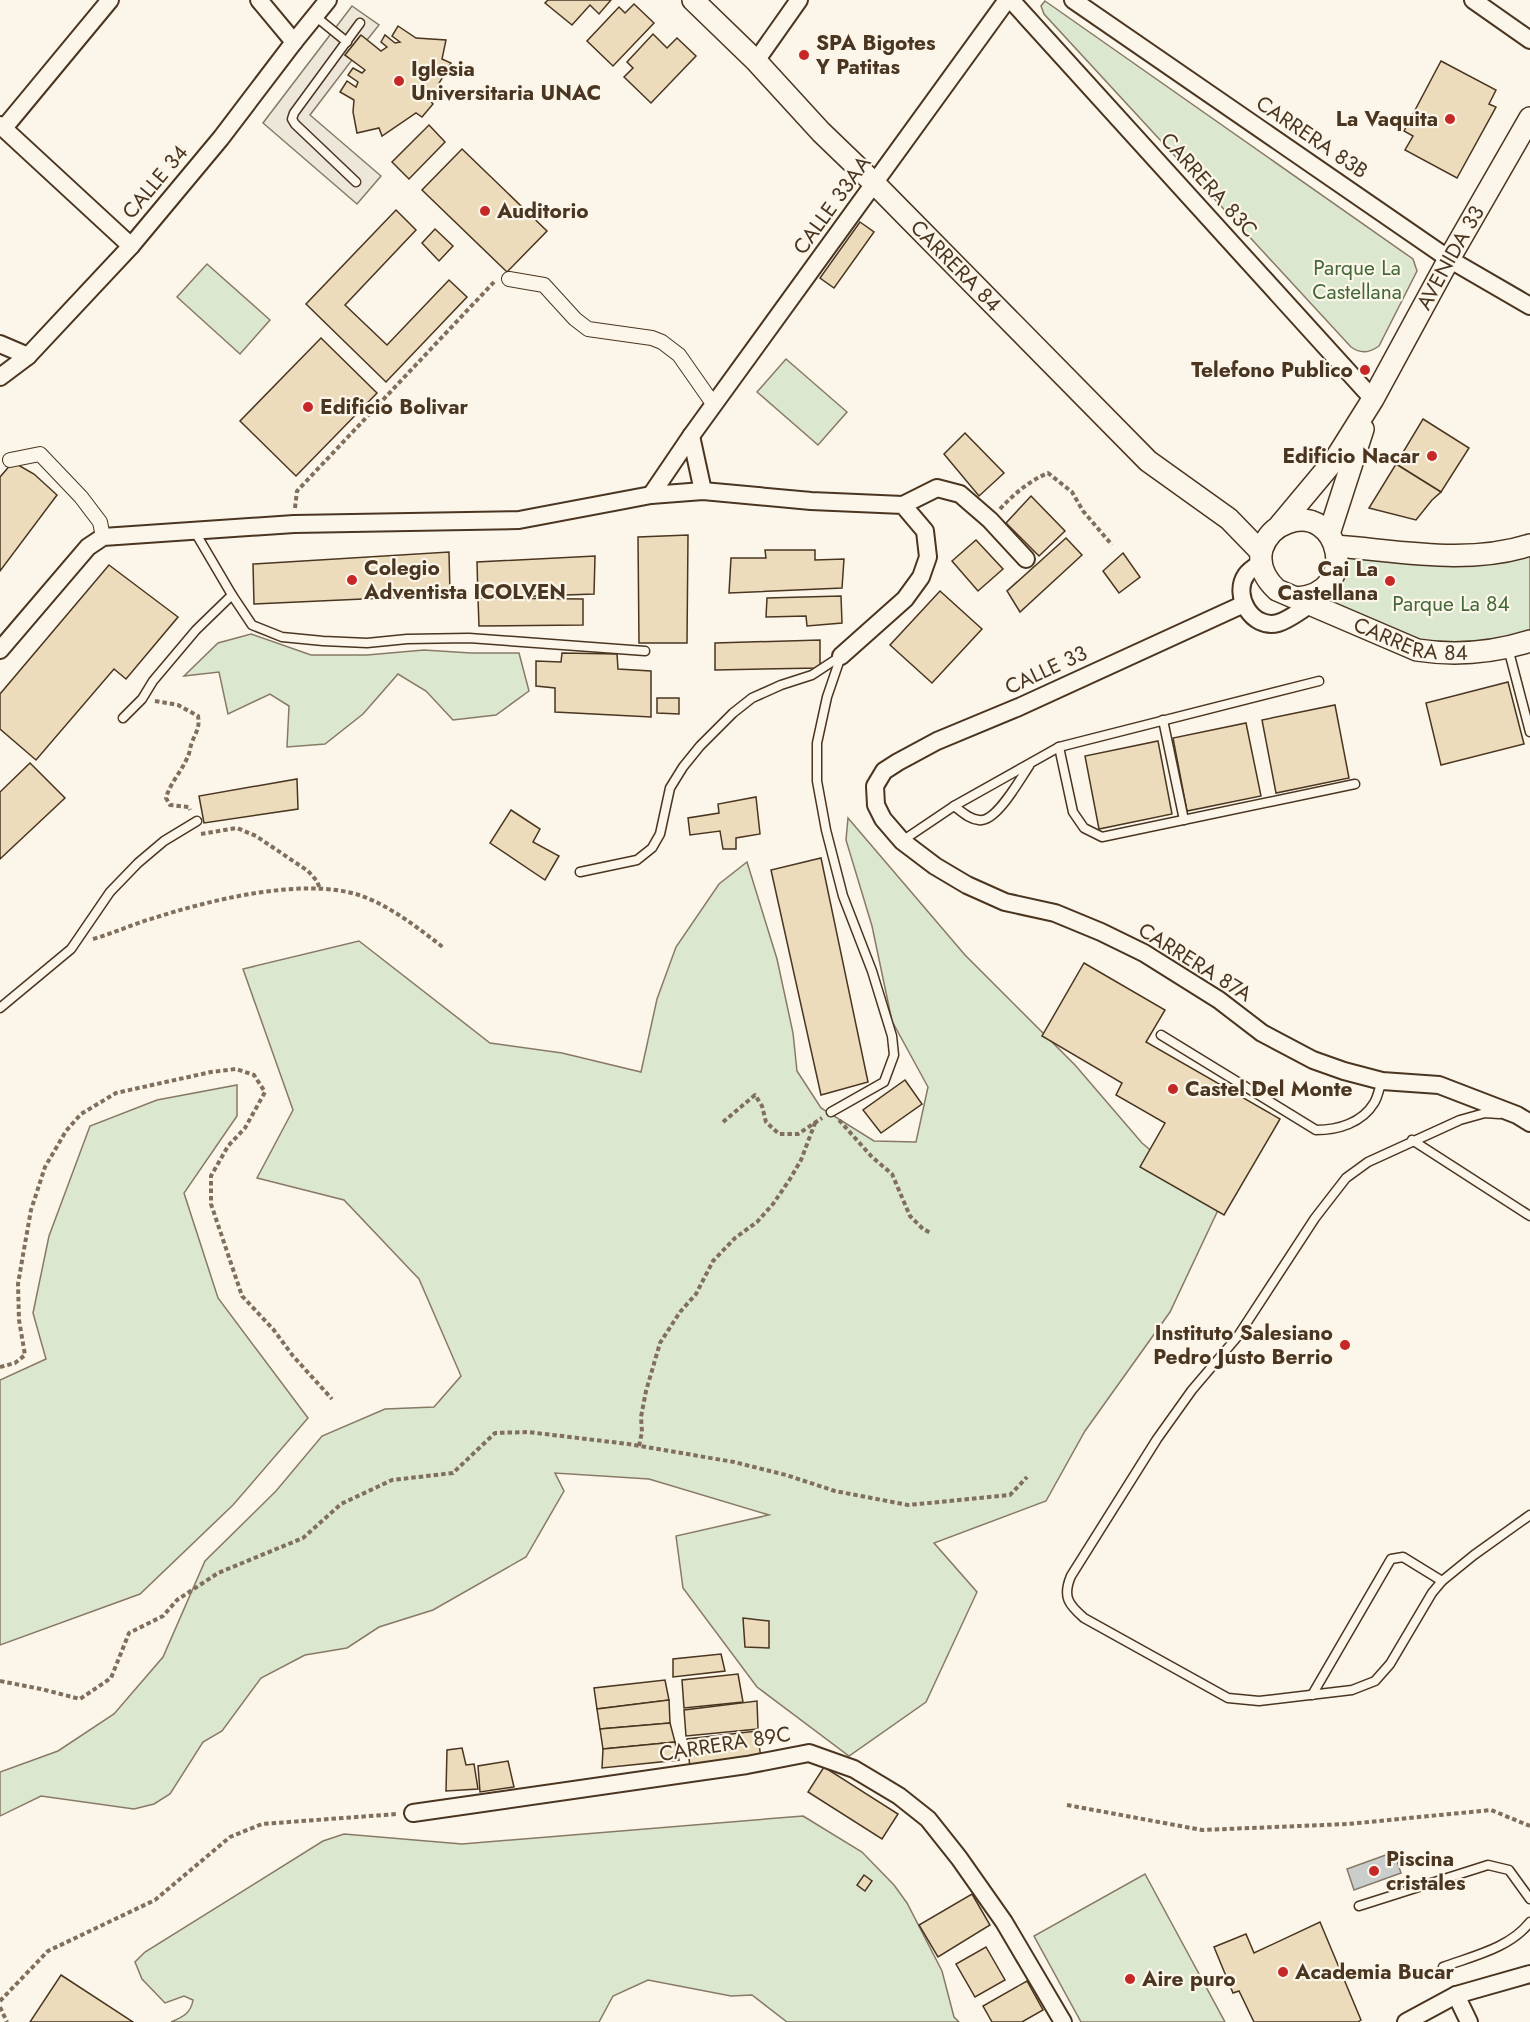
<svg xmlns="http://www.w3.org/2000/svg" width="1530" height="2022" viewBox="0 0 1530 2022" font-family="Jost,sans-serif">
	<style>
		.green { fill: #dce7d0; stroke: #887966; stroke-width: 1.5 }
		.parking { fill: #ede7d9; stroke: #887966; stroke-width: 1.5 }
		.water { fill: #c9cecd; stroke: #887966; stroke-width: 1.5 }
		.building { fill: #ecdcbc; stroke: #4a3520; stroke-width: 1.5 }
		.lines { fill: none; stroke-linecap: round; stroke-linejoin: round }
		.service-casing { stroke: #4a3520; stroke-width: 11 }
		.pedestrian-casing { stroke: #4a3520; stroke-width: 16 }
		.minor-casing { stroke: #4a3520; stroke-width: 20 }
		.tertiary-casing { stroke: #4a3520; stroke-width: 24 }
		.path { stroke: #7f6f5c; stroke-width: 4; stroke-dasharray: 4.5 3; stroke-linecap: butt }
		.service { stroke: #fbf6e9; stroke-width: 8 }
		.pedestrian { stroke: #fbf6e9; stroke-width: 14 }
		.minor { stroke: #fbf6e9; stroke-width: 16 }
		.tertiary { stroke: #fbf6e9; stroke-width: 21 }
		.poi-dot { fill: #c62828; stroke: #fbf6e9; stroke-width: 2 }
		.labels { text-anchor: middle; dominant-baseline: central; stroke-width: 4.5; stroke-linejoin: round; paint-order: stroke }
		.poi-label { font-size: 21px; font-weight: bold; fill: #4a3520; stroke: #fbf6e9; text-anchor: start }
		.street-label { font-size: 21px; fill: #4a3520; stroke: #fbf6e9 }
		.park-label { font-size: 21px; fill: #436837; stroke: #fbf6e9 }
	</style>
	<rect width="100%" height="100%" fill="#fbf6e9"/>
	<g class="green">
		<path d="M1045,1l368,258 4,12 -38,75c-10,7 -18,8 -28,1l-307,-333 -3,-8z"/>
		<polygon points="207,264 270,320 240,354 177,297"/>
		<polygon points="786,359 847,412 818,445 757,392"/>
		<polygon points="1530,545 1530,641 1447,654 1314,594 1336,546"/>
		<polygon points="251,634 311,655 367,655 424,650 471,653 519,653 529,691 496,715 453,720 426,691 398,674 363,714 325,744 287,747 289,706 270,694 228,714 219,672 184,676 218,643"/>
		<polygon points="848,818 965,955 1075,1065 1142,1143 1219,1208 1170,1312 1085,1431 1046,1501 934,1543 977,1592 926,1702 849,1756 757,1687 683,1588 676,1536 769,1515 649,1479 555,1473 564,1491 526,1557 433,1610 379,1627 347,1648 305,1655 261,1678 222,1731 203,1742 170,1794 154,1804 134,1809 41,1796 0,1816 0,1772 58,1751 114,1714 163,1657 205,1561 276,1491 322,1436 385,1409 434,1407 461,1376 419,1279 344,1200 257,1178 293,1110 243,969 359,941 490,1043 562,1053 641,1072 657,999 676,947 719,884 747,862 777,959 793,1033 797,1071 821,1108 874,1141 916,1142 928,1087 892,1021 872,926 846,840"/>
		<polygon points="237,1085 237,1116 184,1193 218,1298 308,1418 233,1505 140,1594 0,1645 0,1380 46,1359 33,1313 49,1236 90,1126 157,1100"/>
		<path d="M803,1816l59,36 32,33 13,18 35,68 12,46 5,5h-172l-35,-27 -21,1 -83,-16 -35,16 -14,26h-428c12,-5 20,-9 22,-22l-9,-4 -19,7 -23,-24 -7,-17 10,-10 178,-111 21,-7 118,10z"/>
		<polygon points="1145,1874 1225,2022 1081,2022 1034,1936"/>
	</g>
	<polygon class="parking" points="352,6 379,25 367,40 360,36 345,55 352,60 310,115 381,176 357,204 263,123"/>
	<polygon class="water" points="1394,1852 1401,1873 1354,1890 1347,1869"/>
	<g class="building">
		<polygon points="548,0 611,0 599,14 590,5 572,25 545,3"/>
		<polygon points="634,4 654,23 613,66 587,41 619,7 625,13"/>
		<polygon points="398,26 416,38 446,40 442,59 451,63 438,85 441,87 429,99 433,104 422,117 416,113 382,136 379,128 357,133 353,112 354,100 340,92 347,81 356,87 358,82 348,75 353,68 362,73 365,70 345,55 361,35 381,51 387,47 381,42 385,35 395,43 400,42 392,36"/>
		<polygon points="653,34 667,48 677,38 696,56 651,103 624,77 633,68 627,62"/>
		<polygon points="1441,61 1496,90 1489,104 1496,107 1457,178 1405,150 1413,136 1404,131"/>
		<polygon points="429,125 445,142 409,179 392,162"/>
		<polygon points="462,149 547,231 507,272 422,190"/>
		<polygon points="396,210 416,230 345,305 387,345 449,280 467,297 386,382 306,304"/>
		<polygon points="860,222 874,232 834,288 820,278"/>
		<polygon points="435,229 453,246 439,261 422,243"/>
		<polygon points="321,338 377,393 296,476 240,421"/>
		<polygon points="1423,419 1469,448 1441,492 1396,464"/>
		<polygon points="965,433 1004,473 979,496 944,454"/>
		<polygon points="13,462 34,474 57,495 0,571 0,477"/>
		<polygon points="1396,464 1441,492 1432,500 1416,520 1369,508"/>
		<polygon points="1031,496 1065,531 1039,556 1006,523"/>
		<polygon points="688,535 687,643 639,643 638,537"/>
		<polygon points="1066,538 1082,555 1020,612 1007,591"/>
		<polygon points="976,540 1003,569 978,591 952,561"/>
		<polygon points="765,550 815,550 815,560 844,559 842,588 729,593 731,558 766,558"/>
		<polygon points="449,552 450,595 254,604 253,564"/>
		<polygon points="1123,553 1140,577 1119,593 1103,571"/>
		<polygon points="595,556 594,594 478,598 477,562"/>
		<polygon points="109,565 178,617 126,679 114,669 36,760 0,729 0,694"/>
		<polygon points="940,591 982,629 932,683 890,645"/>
		<polygon points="841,596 842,623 807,626 806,616 766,617 767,598"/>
		<polygon points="478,598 583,599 583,625 479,626"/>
		<polygon points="820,640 820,668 715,670 715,643"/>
		<polygon points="562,653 617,654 618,669 651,671 651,717 555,712 555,688 536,686 536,661 561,662"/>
		<polygon points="1508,682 1524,744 1441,765 1426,703"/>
		<polygon points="657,698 679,698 679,714 657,713"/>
		<polygon points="1335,705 1349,778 1276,793 1262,720"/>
		<polygon points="1246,723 1261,796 1187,811 1173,738"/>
		<polygon points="1158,741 1172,814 1099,829 1085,756"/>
		<polygon points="30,763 65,798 0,859 0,792"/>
		<polygon points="297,779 298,809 204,823 199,796"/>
		<polygon points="756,797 760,834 736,838 736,849 723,849 720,831 690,835 688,818 719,813 718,804"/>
		<polygon points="511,810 540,829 533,842 559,856 545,880 490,843"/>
		<polygon points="821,858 868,1082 821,1095 771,870"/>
		<polygon points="1084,963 1165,1010 1146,1042 1280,1119 1224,1215 1140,1167 1165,1123 1116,1095 1122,1083 1042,1036"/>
		<polygon points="905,1080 922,1104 881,1133 863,1110"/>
		<polygon points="743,1618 769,1621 769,1648 745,1647"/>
		<polygon points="721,1654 725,1671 673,1677 673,1659"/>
		<polygon points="738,1674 743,1702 684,1708 682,1680"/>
		<polygon points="665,1680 669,1700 597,1709 594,1688"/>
		<polygon points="669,1700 670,1723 600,1729 597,1709"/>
		<polygon points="757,1701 758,1729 686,1736 684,1710"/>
		<polygon points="670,1723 675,1742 603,1749 600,1729"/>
		<polygon points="757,1731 761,1758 690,1768 687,1739"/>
		<polygon points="675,1742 679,1760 602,1768 603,1749"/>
		<polygon points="462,1748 466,1765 474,1764 478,1789 446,1791 447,1750"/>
		<polygon points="508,1761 514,1787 480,1792 478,1766"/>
		<polygon points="824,1767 898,1814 882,1839 808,1792"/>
		<polygon points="864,1875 872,1881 865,1891 857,1885"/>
		<polygon points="972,1894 990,1925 938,1957 919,1925"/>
		<polygon points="1320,1922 1361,2020 1358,2022 1254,2022 1239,1991 1233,1993 1214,1947 1246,1934 1254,1953"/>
		<polygon points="986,1947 1005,1980 975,1997 956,1964"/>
		<polygon points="61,1975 133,2022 30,2022"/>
		<polygon points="1027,1981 1043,2010 1022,2022 992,2022 983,2006"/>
	</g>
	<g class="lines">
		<g class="service-casing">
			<g id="service">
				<polyline points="315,16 347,42"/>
				<polyline points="356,182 295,124 292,119 294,113 360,23"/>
				<polyline points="232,595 252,625 282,637 323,641 367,643 407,639 469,638 645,651"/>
				<polyline points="1508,648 1530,732"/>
				<polyline points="123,718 142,699 153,681 196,630 232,595 195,532"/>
				<polyline points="1163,720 1184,820"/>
				<polyline points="1059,747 1073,812 1084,828 1102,837 1355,784"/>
				<path d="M954,806c8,6 15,13 25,14 17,3 41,-41 50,-54"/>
				<polyline points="902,841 954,806 1059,747 1319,681"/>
				<polyline points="580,872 637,860 652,848 660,834 670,788 683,767 700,746 733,713 752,698 781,685 812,675 841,656"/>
				<polyline points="0,1008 71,949 110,892 138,863 164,841 197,821"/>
				<path d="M1161,1035l155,95c22,0 46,-7 58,-27 4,-6 5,-15 8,-22"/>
				<polyline points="831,1112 884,1082 894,1055 892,1036 872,971 843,896 826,830 817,781 817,743 827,697 841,656"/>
				<path d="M1499,1114l-14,-1 -25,7 -92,42 -22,16 -31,40 -77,118 -46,54 -35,49 -86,137c-9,21 -2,29 13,42l144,80 31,3 93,-11 23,-9 15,-17 42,-71 10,-12 32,-26 56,-40"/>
				<polyline points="1412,1140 1530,1216"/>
				<polyline points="1312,1695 1391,1559 1403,1557 1442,1581"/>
				<polyline points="1359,1906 1488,1865 1509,1870 1530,1899"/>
				<path d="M1443,1967c30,-11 67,-19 87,-45"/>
			</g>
		</g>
		<g class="pedestrian-casing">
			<g id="pedestrian">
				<polyline points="509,279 544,285 575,319 588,329 652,338 662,342 679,355 714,405"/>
				<polyline points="10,460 40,454 81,497 100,522 103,537"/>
			</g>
		</g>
		<g class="minor-casing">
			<g id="minor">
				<polyline points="259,0 294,42"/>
				<polyline points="1011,0 1373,399"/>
				<polyline points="1073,0 1449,259 1530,306"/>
				<polyline points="1473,0 1530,40"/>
				<polyline points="756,61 799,0"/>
				<polyline points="0,125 131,246"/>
				<polyline points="4,128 110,0"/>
				<polyline points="0,344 28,356"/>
				<polyline points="0,377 28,356 131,246 221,138 294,42 328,0"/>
				<polyline points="691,436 703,491"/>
				<polyline points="651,495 691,436 1007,0"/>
				<polyline points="903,505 937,488 960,494 990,520 1026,559"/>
				<path d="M1261,563c-5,3 -12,7 -15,12 -14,20 6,55 32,48 11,-3 23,-13 33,-19"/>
				<polyline points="1244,604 1019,707 937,741 898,762 884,771 875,786 876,805 883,819 902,841 935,866 967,885 1005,902 1055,913 1101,932 1144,953 1219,1000 1262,1033 1313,1060 1344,1071 1382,1081 1439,1085 1517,1115 1530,1123"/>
				<polyline points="0,650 88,547 103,537 294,524 519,520 651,495 703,491 811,501 903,505 925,531 928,557 921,577 905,599 841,656"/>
				<polyline points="413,1813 747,1765 809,1753 854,1769 899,1796 928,1819 959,1858 1004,1922 1063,2022"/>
				<polyline points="1456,1995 1469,2022"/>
				<polyline points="1406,2022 1456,1995 1530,1974"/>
			</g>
		</g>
		<g class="tertiary-casing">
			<g id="tertiary">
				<path id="s1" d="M693,0l63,61 65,71 54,52 273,277 81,58 32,33"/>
				<path id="s2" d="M1280,525l56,-67 37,-59 76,-140 81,-141"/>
				<polyline points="1329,534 1363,429"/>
				<path d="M1336,546c64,5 131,19 194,-1"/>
				<path id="s3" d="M1297,598c65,-5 42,-95 -10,-75 -12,4 -21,14 -25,26 -4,16 3,30 15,41l140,60c39,6 75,3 113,-9"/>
			</g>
		</g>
		<g class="path">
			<polyline points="295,508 297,491 494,282"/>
			<path d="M1000,509c14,-15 29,-28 48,-36l24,19 11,19 29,34"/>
			<path d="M155,701l23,4 20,11c2,12 -2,16 -6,26 -2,5 -2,10 -4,14 -6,15 -18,27 -22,42l4,7 19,2 1,3"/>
			<polyline points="201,834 237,828 256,836 308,871 317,881 320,889"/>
			<path d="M93,939c21,-6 40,-15 61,-21 56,-18 148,-41 205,-23 32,11 59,33 85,53"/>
			<polyline points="839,1120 872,1157 892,1174 910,1216 923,1229 931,1233"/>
			<polyline points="723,1122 755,1095 762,1106 766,1122 779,1134 798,1134 822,1118"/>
			<polyline points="0,1367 15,1363 25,1355 19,1320 18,1284 23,1255 31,1210 45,1167 66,1131 81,1114 116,1093 211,1072 236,1069 254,1075 265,1092 245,1128 228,1146 211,1176 211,1204 242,1296 273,1329 293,1356 332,1399"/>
			<polyline points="639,1446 642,1432 641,1417 646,1391 660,1343 680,1312 696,1294 713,1261 735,1238 757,1222 773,1204 790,1179 801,1160 815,1123"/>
			<polyline points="0,1681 41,1689 80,1699 111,1678 129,1633 163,1616 177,1600 218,1573 303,1538 341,1504 392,1480 453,1473 495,1433 528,1432 628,1444 734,1462 786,1475 835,1491 908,1505 1010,1495 1027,1477"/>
			<polyline points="1067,1805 1202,1830 1348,1824 1491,1810 1530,1826"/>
			<polyline points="0,2001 48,1951 155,1900 230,1837 262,1824 397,1814"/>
			<polyline points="0,2007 7,2022"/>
		</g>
		<use href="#service" class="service"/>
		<use href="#pedestrian" class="pedestrian"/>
		<use href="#minor" class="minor"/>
		<use href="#tertiary" class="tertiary"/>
	</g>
	<g class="poi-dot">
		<circle cx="804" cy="55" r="6"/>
		<circle cx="399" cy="81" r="6"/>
		<circle cx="1450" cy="119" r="6"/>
		<circle cx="485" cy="211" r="6"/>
		<circle cx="1365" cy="370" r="6"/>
		<circle cx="308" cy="407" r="6"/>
		<circle cx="1432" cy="456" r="6"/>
		<circle cx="352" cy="580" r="6"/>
		<circle cx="1390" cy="581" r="6"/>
		<circle cx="1173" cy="1089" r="6"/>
		<circle cx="1345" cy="1345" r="6"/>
		<circle cx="1374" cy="1871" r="6"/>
		<circle cx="1283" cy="1972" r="6"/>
		<circle cx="1130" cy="1979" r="6"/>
	</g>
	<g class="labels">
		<g class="poi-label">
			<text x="816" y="43">SPA Bigotes<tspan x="816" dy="24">Y Patitas</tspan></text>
			<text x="411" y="69">Iglesia<tspan x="411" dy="24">Universitaria UNAC</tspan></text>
			<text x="1438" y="119" text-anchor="end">La Vaquita</text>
			<text x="497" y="211">Auditorio</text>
			<text x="1353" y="370" text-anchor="end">Telefono Publico</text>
			<text x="320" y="407">Edificio Bolivar</text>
			<text x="1420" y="456" text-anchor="end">Edificio Nacar</text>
			<text x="364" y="568">Colegio<tspan x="364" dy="24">Adventista ICOLVEN</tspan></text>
			<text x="1378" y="569" text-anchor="end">Cai La<tspan x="1378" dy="24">Castellana</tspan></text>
			<text x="1185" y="1089">Castel Del Monte</text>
			<text x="1333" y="1333" text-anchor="end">Instituto Salesiano<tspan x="1333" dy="24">Pedro Justo Berrio</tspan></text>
			<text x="1386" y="1859">Piscina<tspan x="1386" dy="24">cristales</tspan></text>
			<text x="1295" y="1972">Academia Bucar</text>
			<text x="1142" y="1979">Aire puro</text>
		</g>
		<g class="street-label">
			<text transform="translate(1312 137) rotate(34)">CARRERA 83B</text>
			<text transform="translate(155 182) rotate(-50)">CALLE 34</text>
			<text transform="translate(1209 185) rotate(48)">CARRERA 83C</text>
			<text transform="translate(832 205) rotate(-54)">CALLE 33AA</text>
			<text stroke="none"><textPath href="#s2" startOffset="318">AVENIDA 33</textPath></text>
			<text stroke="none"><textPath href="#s1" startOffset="374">CARRERA 84</textPath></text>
			<text stroke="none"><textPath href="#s3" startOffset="362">CARRERA 84</textPath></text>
			<text transform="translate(1046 670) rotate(-25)">CALLE 33</text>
			<text transform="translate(1195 962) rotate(32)">CARRERA 87A</text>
			<text transform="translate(725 1744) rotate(-9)">CARRERA 89C</text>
		</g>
		<g class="park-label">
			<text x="1357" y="268">Parque La<tspan x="1357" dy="24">Castellana</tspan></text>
			<text x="1451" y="604">Parque La 84</text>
		</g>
	</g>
</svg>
